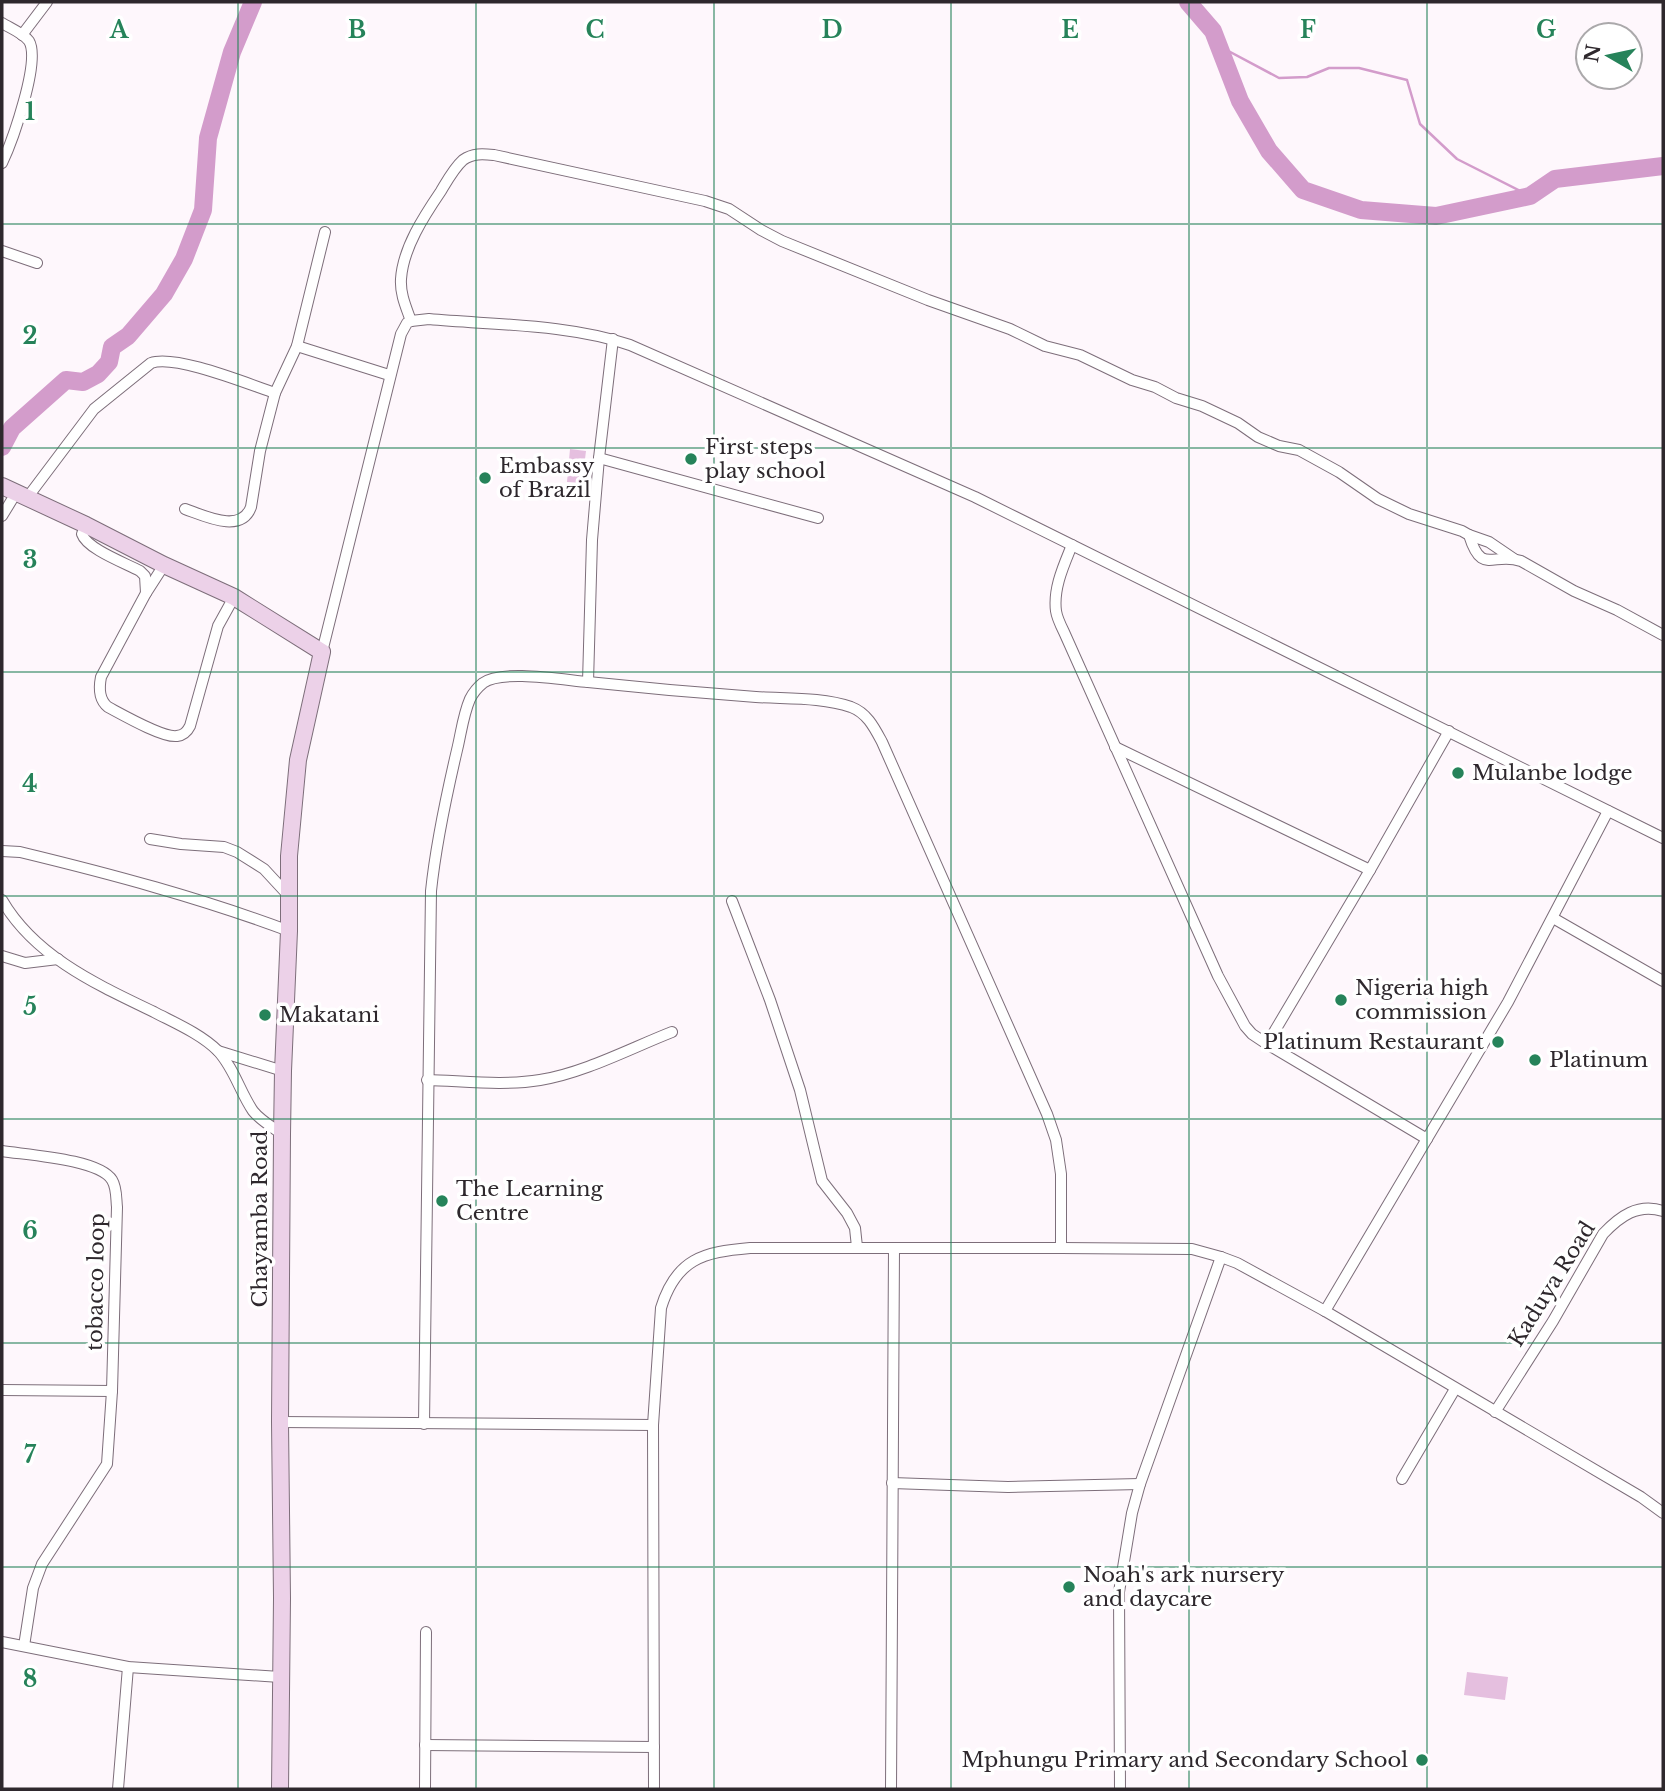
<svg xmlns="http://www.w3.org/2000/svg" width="1665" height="1791" viewBox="0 0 1665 1791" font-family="'Libre Baskerville',serif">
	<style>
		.green { fill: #e5bfdf }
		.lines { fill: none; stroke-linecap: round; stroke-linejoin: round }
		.stream { stroke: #d39ccb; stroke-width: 2.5 }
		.river { stroke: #d39ccb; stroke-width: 18 }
		.street-casing { stroke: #7d6e7a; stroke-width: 12 }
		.secondary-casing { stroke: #7d6e7a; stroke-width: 18 }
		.street { stroke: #fff; stroke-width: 10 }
		.secondary { stroke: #ecd1e8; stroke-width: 16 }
		.grid { fill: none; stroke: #26835a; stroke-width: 2; stroke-opacity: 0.55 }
		.poi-dot { fill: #26835a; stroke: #fff; stroke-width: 2.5 }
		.labels { text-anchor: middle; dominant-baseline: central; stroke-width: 7; stroke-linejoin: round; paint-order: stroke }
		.poi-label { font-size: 21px; fill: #2e282d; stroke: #fff; text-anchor: start }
		.street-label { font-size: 21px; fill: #2e282d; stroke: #fff }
		.grid-label { font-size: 23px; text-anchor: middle; font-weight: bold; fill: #26835a; stroke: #fff; stroke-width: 7; stroke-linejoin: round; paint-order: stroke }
	</style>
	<rect width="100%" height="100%" fill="#fef7fc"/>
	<g class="green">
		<polygon points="570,449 586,451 582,484 567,482"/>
		<polygon points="1467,1672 1508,1677 1505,1700 1464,1695"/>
	</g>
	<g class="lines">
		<polyline class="stream" points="1219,46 1279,78 1307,77 1329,68 1359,68 1407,80 1420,124 1457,159 1530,196"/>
		<g class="river">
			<polyline points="1188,2 1213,31 1240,101 1269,151 1303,190 1361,210 1436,216 1530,196 1555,179 1663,166"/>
			<polyline points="2,447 12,428 66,380 83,382 98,374 109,362 112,347 128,336 164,294 184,259 203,210 208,138 232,52 253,2"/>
		</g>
		<g class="street-casing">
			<g id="street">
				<path d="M2,23c8,5 21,10 27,18 12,20 -17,101 -27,122"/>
				<polyline points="22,35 47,2"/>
				<polyline points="2,251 37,263"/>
				<path d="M411,321c-5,-14 -11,-27 -10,-42 2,-31 23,-63 40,-88 6,-10 13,-23 22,-31 10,-7 20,-6 31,-5l211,46 24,8 32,21 21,11 146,59 82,29 35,17 35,9 52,25 23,7 21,11 26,8 36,17 20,14 21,9 20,4 40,22 39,27 31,15 53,17 7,4c13,42 24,16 52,26l53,30 43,19 46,25"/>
				<polyline points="297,346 389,375"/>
				<polyline points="599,458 818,518"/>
				<path d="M27,498l67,-89 57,-46c24,-9 97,21 124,30"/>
				<path d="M185,509c20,7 56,25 66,-2l9,-56 15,-58 22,-47 28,-114"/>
				<polyline points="2,516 16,493"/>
				<path d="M86,525l-4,9c5,15 43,29 58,37l5,5 1,17"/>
				<polyline points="1469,535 1489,542 1514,559"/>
				<path d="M1072,545c-8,20 -19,43 -16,66 1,7 5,15 8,21l154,344 27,50 7,8 15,10 160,95"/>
				<path d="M164,565l-18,28 -45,84c-2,10 -2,23 7,30 15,8 55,31 69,29 7,-1 10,-4 13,-10l28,-100 16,-29"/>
				<path d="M322,652l79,-318 6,-11 4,-2 18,-2c65,6 140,5 201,26l345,152 688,341"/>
				<polyline points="588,682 592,540 599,458 613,339"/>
				<polyline points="1115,747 1370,870"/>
				<polyline points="150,839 181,844 224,847 237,852 264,869 289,896"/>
				<path d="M2,851l18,1c91,22 181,46 269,79"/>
				<path d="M2,900c33,57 96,85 152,112 21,11 47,22 64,39 16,17 22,41 35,60 7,9 19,16 29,23"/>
				<polyline points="732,901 770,1000 800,1090 822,1181 847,1213 855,1228 857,1247"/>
				<polyline points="1553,918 1663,981"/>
				<polyline points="2,956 25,963 58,959"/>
				<polyline points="1267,1044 1370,870 1449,731"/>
				<polyline points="218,1051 283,1071"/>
				<path d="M427,1080c37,1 77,6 113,0 44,-7 91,-32 132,-48"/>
				<path d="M2,1151c25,4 97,8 110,29 5,8 4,19 5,27l-5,184 -110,-1"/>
				<polyline points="1325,1311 1508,1002 1608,811"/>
				<path d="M1495,1412l58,-91 50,-87c17,-18 35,-31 60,-23"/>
				<polyline points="280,1422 653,1425"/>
				<path d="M424,1424l7,-533c5,-48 15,-94 26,-141 4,-16 6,-35 13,-51 3,-6 8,-12 13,-16 19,-14 81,-3 105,-1 56,6 112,11 168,15 31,2 66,0 95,10 16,6 23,20 31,35l165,372 9,26 5,34v74"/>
				<polyline points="1402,1479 1455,1389"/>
				<polyline points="892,1483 1008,1487 1140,1484"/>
				<polyline points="2,1642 128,1667 280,1677"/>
				<polyline points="24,1646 33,1588 42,1564 107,1464 112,1391"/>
				<polyline points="425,1745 654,1747"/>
				<polyline points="118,1789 128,1667"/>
				<polyline points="425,1789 426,1632"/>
				<path d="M654,1789l-1,-364 8,-117c15,-49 42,-56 89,-60h311l131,1 29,8 16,6 88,48 316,186 22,16"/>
				<polyline points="891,1789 894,1248"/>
				<polyline points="1120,1789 1119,1592 1132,1513 1140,1484 1221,1257"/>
			</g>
		</g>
		<g class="secondary-casing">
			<polyline id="secondary" points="2,486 86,525 164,565 234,597 322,652 298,760 289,856 289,931 283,1071 282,1134 280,1422 282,1598 280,1789"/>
		</g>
		<use href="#street" class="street"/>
		<use href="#secondary" class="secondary"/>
	</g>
	<path class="grid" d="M238,2v1787M476,2v1787M714,2v1787M951,2v1787M1189,2v1787M1427,2v1787M2,224h1661M2,448h1661M2,672h1661M2,896h1661M2,1119h1661M2,1343h1661M2,1567h1661"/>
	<g class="poi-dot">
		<circle cx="691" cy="459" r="7"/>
		<circle cx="485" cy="478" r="7"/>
		<circle cx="1458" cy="773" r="7"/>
		<circle cx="1341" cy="1000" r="7"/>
		<circle cx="265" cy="1015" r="7"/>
		<circle cx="1498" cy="1042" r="7"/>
		<circle cx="1535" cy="1060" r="7"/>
		<circle cx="442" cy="1201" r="7"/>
		<circle cx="1069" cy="1587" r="7"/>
		<circle cx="1422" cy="1760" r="7"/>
	</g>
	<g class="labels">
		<g class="poi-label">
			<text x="705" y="447">First steps<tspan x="705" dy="24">play school</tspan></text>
			<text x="499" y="466">Embassy<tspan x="499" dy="24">of Brazil</tspan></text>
			<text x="1472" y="773">Mulanbe lodge</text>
			<text x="1355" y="988">Nigeria high<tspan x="1355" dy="24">commission</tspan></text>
			<text x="279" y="1015">Makatani</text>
			<text x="1484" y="1042" text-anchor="end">Platinum Restaurant</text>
			<text x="1549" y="1060">Platinum</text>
			<text x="456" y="1189">The Learning<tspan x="456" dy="24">Centre</tspan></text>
			<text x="1083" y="1575">Noah's ark nursery<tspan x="1083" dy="24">and daycare</tspan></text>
			<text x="1408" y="1760" text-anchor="end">Mphungu Primary and Secondary School</text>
		</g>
		<g class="street-label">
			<text transform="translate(260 1219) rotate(-90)">Chayamba Road</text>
			<text transform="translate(96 1282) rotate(-89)">tobacco loop</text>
			<text transform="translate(1552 1284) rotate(-58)">Kaduya Road</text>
		</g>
	</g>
	<g class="grid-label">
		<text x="119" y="38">A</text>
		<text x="357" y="38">B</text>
		<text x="595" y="38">C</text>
		<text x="832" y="38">D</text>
		<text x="1070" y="38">E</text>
		<text x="1308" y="38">F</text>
		<text x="1546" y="38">G</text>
		<text x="30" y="120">1</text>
		<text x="30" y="344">2</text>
		<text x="30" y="568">3</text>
		<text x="30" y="792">4</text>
		<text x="30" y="1015">5</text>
		<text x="30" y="1239">6</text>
		<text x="30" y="1463">7</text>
		<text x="30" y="1687">8</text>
	</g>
	<rect width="1665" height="1791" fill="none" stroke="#2e282d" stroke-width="7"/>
	<g transform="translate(1609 56) rotate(279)"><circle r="33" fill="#ffffff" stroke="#aba9ab" stroke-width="2"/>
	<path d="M0-5L12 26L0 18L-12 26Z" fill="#26835a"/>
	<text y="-10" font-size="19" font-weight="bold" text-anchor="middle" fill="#2e282d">N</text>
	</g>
</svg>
